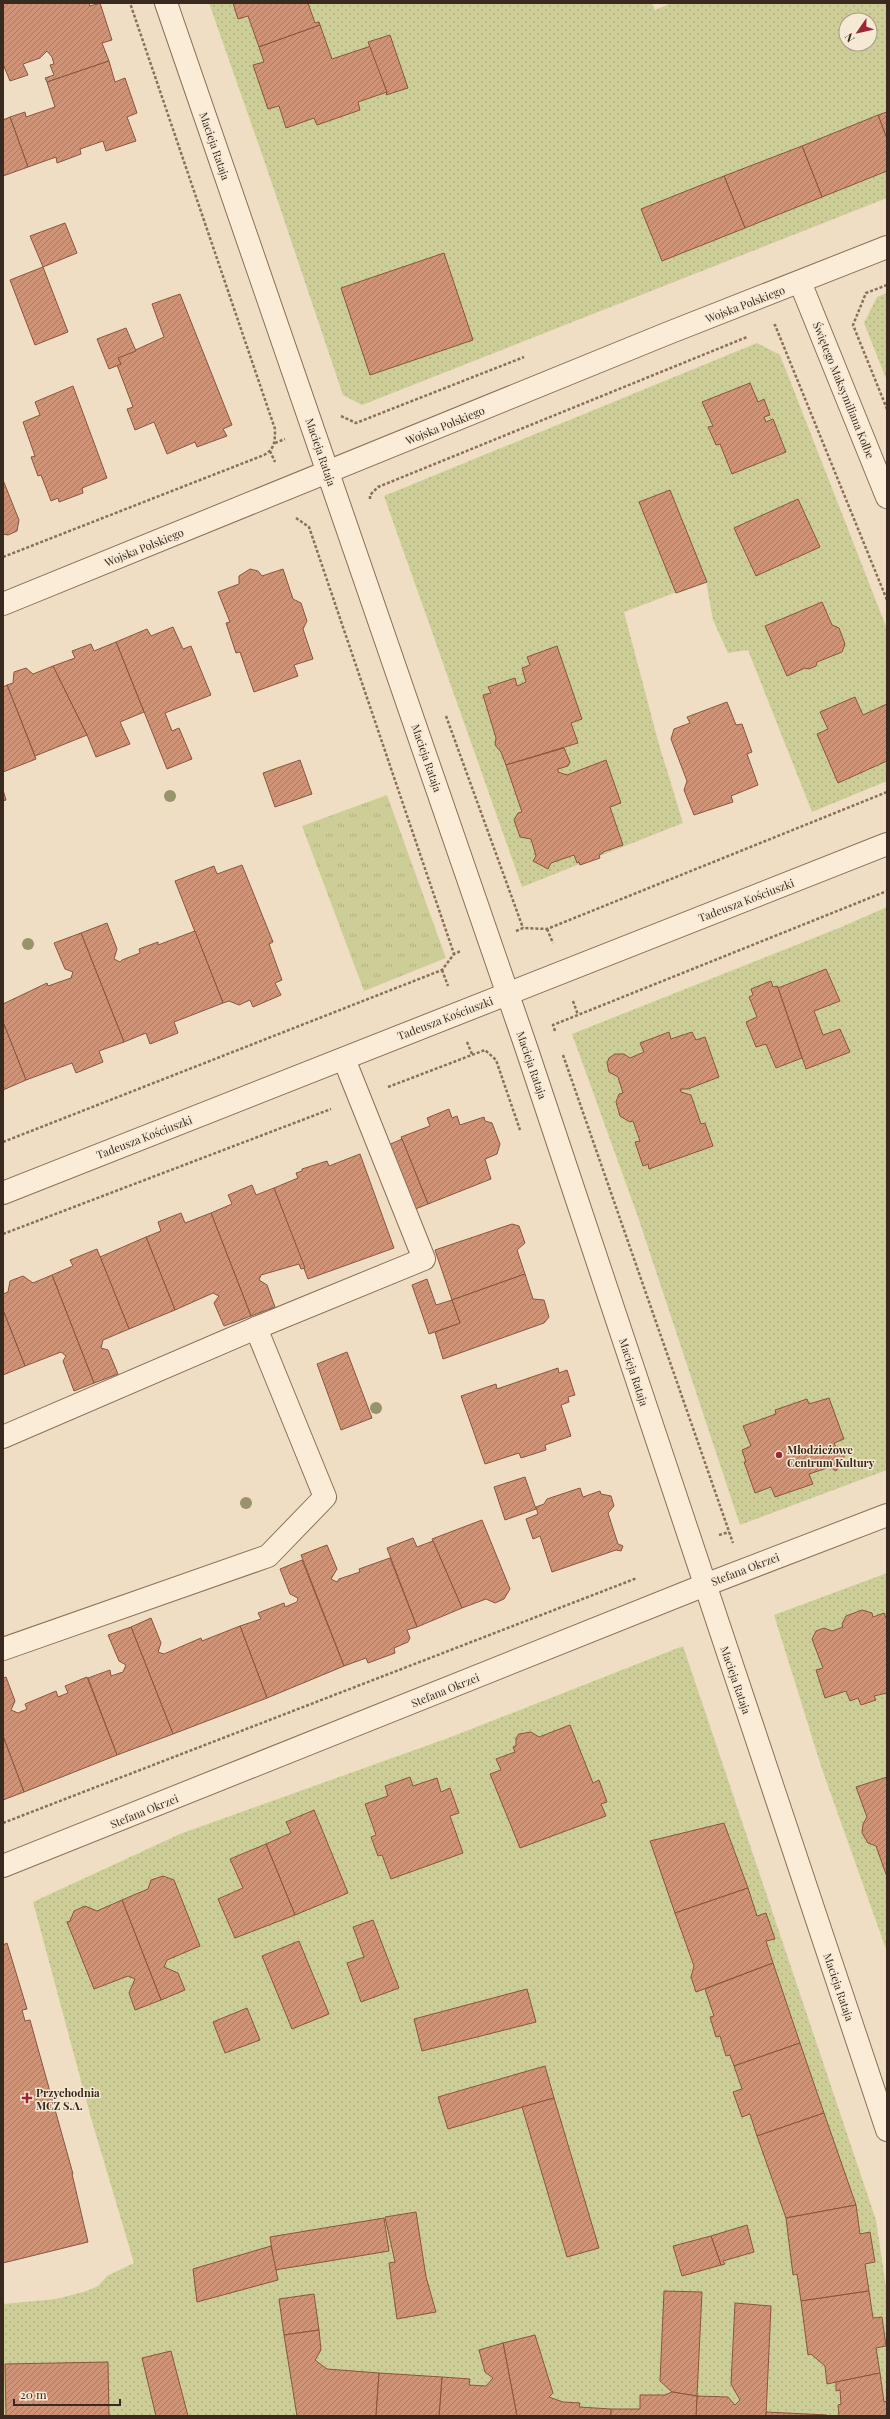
<svg xmlns="http://www.w3.org/2000/svg" width="890" height="2419" viewBox="0 0 890 2419" font-family="'Playfair Display',serif">
	<style>
		.grass { fill: url(#grass-tufts) }
		.garden { fill: url(#garden-dots); fill-rule: evenodd }
		.building { fill: url(#building-hatch); stroke: #8a553e }
		.lines { fill: none; stroke-linecap: round; stroke-linejoin: round }
		.minor-casing { stroke: #8a6f59; stroke-width: 24 }
		.path { stroke: #8a6f59; stroke-width: 2.5; stroke-dasharray: 3 2; stroke-linecap: butt }
		.minor { stroke: #faecd7; stroke-width: 22 }
		.tree { fill: #97946c }
		.poi-dot { fill: #9b2733; stroke: #f6e9d3; stroke-width: 1.5 }
		.labels { text-anchor: middle; dominant-baseline: central; stroke-width: 3; stroke-linejoin: round; paint-order: stroke }
		.street-label { font-size: 11px; fill: #3a291e; stroke: #f6e9d3 }
		.poi-label { font-size: 11px; font-weight: bold; fill: #3a291e; stroke: #f6e9d3; text-anchor: start }
	</style>
	<defs>
		<pattern id="grass-tufts" width="24" height="20" patternUnits="userSpaceOnUse"><rect width="24" height="20" fill="#cdce97"/><path d="M3 7l-1-3M5 7V3M7 7l1-3M15 17l-1-3M17 17v-4M19 17l1-3" fill="none" stroke="#b1b182"/></pattern>
		<pattern id="garden-dots" width="8" height="8" patternUnits="userSpaceOnUse"><rect width="8" height="8" fill="#cdce97"/><path d="M2 2h.1M6 6h.1" fill="none" stroke="#b1b182" stroke-width="1.8" stroke-linecap="round"/></pattern>
		<pattern id="building-hatch" width="6" height="6" patternUnits="userSpaceOnUse"><rect width="6" height="6" fill="#cf9478"/><path d="M-1 1l2-2M0 6l6-6M5 7l2-2" fill="none" stroke="#a97962"/></pattern>
	</defs>
	<rect width="100%" height="100%" fill="#efdec3"/>
	<polygon class="grass" points="387,795 446,958 364,991 302,826"/>
	<g class="garden">
		<path d="M209,3h443l3,7 16,-7h216v195l-525,207 -19,-10 -78,-232zM846,20h24v24h-24z"/>
		<polygon points="887,293 887,381 864,323 877,297"/>
		<polygon points="757,343 780,355 887,629 887,781 812,812 748,650 728,653 713,620 706,581 624,612 658,741 683,823 522,887 384,496"/>
		<polygon points="887,907 887,1470 740,1525 638,1217 572,1034 839,928"/>
		<polygon points="887,1573 887,1952 822,1769 774,1615"/>
		<polygon points="683,1646 876,2220 887,2293 887,2416 3,2416 3,2304 56,2299 87,2291 98,2286 107,2276 134,2263 91,2118 33,1902 180,1834 451,1737"/>
	</g>
	<g class="building">
		<polygon points="6,3 89,3 90,6 100,3 112,40 102,43 109,61 47,82 45,78 54,75 50,65 54,64 52,57 47,51 40,58 23,64 28,75 10,81 3,64 3,4"/>
		<polygon points="233,3 308,3 315,23 319,22 320,25 259,47 248,16 238,19"/>
		<polygon points="320,25 332,59 371,46 387,92 358,102 360,110 317,125 314,118 286,128 279,106 268,109 253,65 264,62 259,47"/>
		<polygon points="390,35 408,88 386,95 387,92 368,42"/>
		<polygon points="109,61 115,82 125,78 137,113 127,117 136,141 106,151 103,141 80,149 81,154 57,163 56,157 28,167 10,117 25,112 26,117 55,107 47,82"/>
		<polygon points="887,112 887,139 878,115"/>
		<polygon points="878,115 887,139 887,171 822,197 802,146"/>
		<polygon points="10,117 28,167 3,176 3,120"/>
		<polygon points="802,146 822,197 745,228 724,176"/>
		<polygon points="724,176 745,228 662,261 641,209"/>
		<polygon points="65,223 77,253 43,267 30,236"/>
		<polygon points="444,253 473,340 370,375 341,288"/>
		<polygon points="43,267 68,332 35,345 10,280"/>
		<polygon points="180,294 232,425 223,429 227,436 197,447 195,442 167,454 154,422 135,430 127,409 133,407 117,365 121,364 118,358 164,337 152,304"/>
		<polygon points="126,328 136,351 118,358 121,364 109,369 97,339"/>
		<polygon points="750,383 758,402 764,399 770,415 764,417 766,422 773,419 786,452 732,474 720,444 716,445 708,427 713,426 702,402"/>
		<polygon points="73,386 107,478 82,488 83,493 59,502 58,498 51,501 41,475 38,476 31,457 35,456 23,422 40,415 35,402"/>
		<polygon points="3,480 19,520 17,531 8,535 3,534"/>
		<polygon points="670,490 707,582 676,593 639,502"/>
		<polygon points="798,499 820,547 756,576 734,528"/>
		<polygon points="250,569 258,571 262,576 283,569 293,599 301,603 307,621 303,629 313,659 294,665 298,676 254,692 240,652 236,653 226,623 230,622 218,592 239,584 239,576"/>
		<polygon points="822,602 832,625 839,628 845,644 842,652 817,662 816,666 809,669 805,668 787,676 765,626"/>
		<polygon points="173,627 183,649 191,646 211,695 165,713 172,731 179,728 192,759 167,769 116,642 147,629 151,636"/>
		<polygon points="116,642 144,712 120,722 130,744 96,757 87,735 53,666 75,658 72,651 91,644 94,651"/>
		<polygon points="557,646 582,719 571,723 578,743 506,765 501,752 495,745 496,738 483,695 491,693 488,687 515,678 517,686 526,682 522,668 530,665 527,657"/>
		<polygon points="53,666 87,735 35,756 7,685 13,683 14,672 26,668 33,674"/>
		<polygon points="7,685 36,759 3,772 3,687"/>
		<polygon points="855,697 863,715 887,704 887,761 838,783 817,734 828,729 820,712"/>
		<polygon points="727,702 736,725 742,724 752,752 747,754 758,785 731,796 733,802 694,815 684,790 687,781 671,739 674,729 690,723 687,717"/>
		<polygon points="564,748 570,762 568,766 558,769 558,772 567,775 606,760 621,803 610,807 623,845 603,852 603,853 599,855 600,858 580,865 579,862 577,863 574,855 551,863 548,869 533,861 536,856 531,839 520,837 514,820 518,813 522,812 506,765"/>
		<polygon points="300,760 312,794 275,807 263,773"/>
		<polygon points="3,790 6,800 3,801"/>
		<polygon points="242,865 273,942 269,944 282,980 275,983 281,995 253,1007 250,1000 239,1005 229,1001 223,1003 175,881 214,866 217,874"/>
		<polygon points="107,923 117,949 114,959 120,962 122,960 140,953 139,949 158,942 158,945 195,931 223,1003 174,1022 178,1033 150,1044 146,1033 124,1042 81,933"/>
		<polygon points="81,933 124,1042 99,1051 103,1062 76,1073 72,1063 26,1080 3,1022 3,1004 47,983 48,986 71,978 73,972 65,969 54,943"/>
		<polygon points="826,969 840,1001 814,1011 823,1035 840,1029 850,1052 806,1069 778,988"/>
		<polygon points="771,981 773,987 777,986 778,988 802,1058 776,1068 766,1044 756,1047 746,1022 757,1017 749,997 753,995 751,989"/>
		<polygon points="3,1022 26,1080 3,1090"/>
		<polygon points="669,1032 671,1039 692,1032 696,1040 705,1037 719,1077 688,1089 680,1089 681,1092 691,1095 701,1124 705,1123 713,1146 649,1169 648,1164 643,1166 635,1142 640,1141 633,1121 630,1122 620,1116 616,1102 619,1094 623,1093 618,1077 609,1072 607,1063 609,1058 615,1054 624,1054 630,1058 644,1052 640,1043"/>
		<polygon points="449,1109 452,1118 457,1116 460,1125 484,1117 485,1121 492,1123 500,1144 497,1154 485,1159 491,1179 428,1204 401,1137 430,1126 427,1118"/>
		<polygon points="402,1139 428,1204 408,1212 386,1146"/>
		<polygon points="360,1154 394,1248 308,1279 274,1188 298,1178 296,1173 302,1171 302,1169 327,1161 329,1166"/>
		<polygon points="252,1185 256,1195 274,1188 305,1268 301,1269 299,1264 261,1275 259,1280 267,1285 275,1307 251,1316 211,1213 232,1204 228,1195"/>
		<polygon points="181,1213 185,1223 211,1213 251,1316 224,1326 214,1303 219,1296 213,1293 175,1310 146,1237 161,1231 158,1222"/>
		<polygon points="512,1224 519,1226 525,1243 517,1250 525,1274 452,1300 435,1250"/>
		<polygon points="146,1237 175,1310 129,1329 100,1257"/>
		<polygon points="97,1249 129,1329 103,1340 101,1348 108,1350 118,1374 94,1383 52,1275 73,1266 70,1260"/>
		<polygon points="525,1274 533,1299 544,1300 549,1317 544,1323 443,1359 435,1332 460,1323 452,1300"/>
		<polygon points="52,1275 94,1383 74,1391 63,1361 66,1356 61,1352 25,1366 3,1310 3,1294 8,1292 10,1281 23,1276 33,1283"/>
		<polygon points="427,1279 436,1305 452,1300 460,1323 429,1334 412,1285"/>
		<polygon points="3,1310 25,1366 3,1375"/>
		<polygon points="347,1352 372,1418 341,1430 317,1364"/>
		<polygon points="558,1368 559,1373 567,1370 575,1395 568,1397 569,1402 561,1405 571,1436 545,1445 546,1450 521,1458 519,1453 485,1464 461,1396 496,1384 497,1389"/>
		<polygon points="829,1398 844,1439 834,1443 838,1451 845,1455 836,1471 830,1467 809,1474 813,1484 775,1497 771,1487 755,1493 744,1462 746,1462 742,1450 751,1446 743,1426 776,1414 775,1410 807,1399 809,1404"/>
		<polygon points="525,1477 536,1509 505,1520 494,1487"/>
		<polygon points="580,1488 583,1497 600,1491 601,1494 611,1496 614,1506 608,1513 618,1544 623,1546 621,1551 616,1550 552,1572 540,1536 533,1539 526,1519 538,1514 536,1507 544,1504 547,1499"/>
		<polygon points="482,1520 510,1589 504,1599 495,1603 486,1599 462,1608 432,1539"/>
		<polygon points="413,1538 417,1547 433,1541 462,1608 417,1627 387,1548"/>
		<polygon points="327,1545 337,1569 331,1579 337,1582 339,1579 360,1572 359,1569 390,1558 417,1627 407,1630 410,1638 408,1642 394,1648 395,1653 368,1663 366,1658 344,1666 301,1555"/>
		<polygon points="302,1560 344,1666 267,1698 240,1626 261,1619 258,1613 284,1603 285,1607 297,1602 298,1598 290,1594 280,1569"/>
		<polygon points="862,1610 872,1613 873,1617 884,1613 887,1620 887,1693 874,1696 876,1700 861,1705 858,1698 850,1701 846,1691 825,1698 816,1670 823,1668 812,1639 816,1631 824,1628 832,1631 843,1627 842,1624 846,1616"/>
		<polygon points="151,1618 161,1643 158,1652 164,1654 201,1638 202,1641 240,1626 267,1698 173,1734 131,1627"/>
		<polygon points="131,1627 173,1734 117,1755 88,1678 110,1670 111,1676 123,1672 126,1665 119,1661 108,1635"/>
		<polygon points="6,1677 15,1701 11,1710 18,1713 27,1709 25,1704 56,1691 58,1697 68,1693 65,1686 87,1677 117,1755 24,1792 3,1736 3,1678"/>
		<polygon points="570,1725 593,1783 599,1780 607,1802 601,1804 606,1816 520,1848 490,1774 501,1770 496,1759 515,1752 513,1747 516,1746 516,1738 519,1734 531,1732 539,1737"/>
		<polygon points="3,1736 24,1792 3,1800"/>
		<polygon points="410,1777 413,1786 437,1778 441,1792 450,1788 459,1813 450,1816 463,1853 391,1879 382,1855 378,1856 371,1837 376,1835 365,1804 388,1796 385,1786"/>
		<polygon points="887,1777 887,1877 876,1846 868,1843 862,1833 863,1824 867,1817 856,1787"/>
		<polygon points="314,1810 348,1893 295,1915 266,1844 291,1833 286,1822"/>
		<polygon points="724,1823 748,1888 675,1913 650,1841"/>
		<polygon points="266,1844 295,1915 235,1938 218,1899 243,1888 230,1859"/>
		<polygon points="163,1876 174,1880 200,1946 167,1960 164,1967 178,1973 185,1990 161,2000 122,1900 148,1889 151,1880"/>
		<polygon points="748,1888 757,1916 766,1913 775,1939 766,1941 773,1963 696,1992 691,1977 694,1966 675,1913"/>
		<polygon points="122,1900 161,2000 135,2010 129,1993 135,1979 128,1976 94,1989 67,1922 70,1921 74,1911 85,1906 97,1911"/>
		<polygon points="373,1920 399,1988 361,2002 347,1963 364,1957 353,1927"/>
		<polygon points="299,1941 329,2014 292,2029 262,1956"/>
		<polygon points="7,1943 27,2009 22,2010 25,2021 30,2020 73,2174 72,2174 88,2242 3,2263 3,1945"/>
		<polygon points="773,1963 800,2043 734,2066 730,2055 726,2056 720,2036 716,2037 710,2017 714,2016 705,1989"/>
		<polygon points="527,1989 536,2022 422,2051 414,2019"/>
		<polygon points="247,2008 260,2040 225,2053 213,2022"/>
		<polygon points="800,2043 824,2113 757,2136 750,2114 742,2117 733,2092 742,2089 734,2066"/>
		<polygon points="545,2066 554,2098 448,2129 438,2097"/>
		<polygon points="554,2098 599,2248 567,2257 522,2107"/>
		<polygon points="824,2113 856,2205 786,2218 757,2136"/>
		<polygon points="856,2205 860,2234 870,2232 875,2262 865,2264 869,2291 801,2301 797,2274 793,2275 786,2218"/>
		<polygon points="416,2212 426,2277 436,2312 397,2319 389,2263 395,2262 385,2217"/>
		<polygon points="384,2218 389,2251 275,2270 270,2237"/>
		<polygon points="747,2225 754,2252 723,2261 725,2264 721,2265 711,2236"/>
		<polygon points="711,2236 721,2265 682,2276 673,2246"/>
		<polygon points="271,2246 278,2280 197,2302 193,2269"/>
		<polygon points="664,2291 702,2292 697,2396 672,2392 660,2381"/>
		<polygon points="869,2291 873,2318 882,2317 886,2346 876,2348 880,2373 827,2384 825,2366 811,2354 808,2355 801,2301"/>
		<polygon points="314,2294 319,2330 284,2335 279,2299"/>
		<polygon points="735,2303 771,2306 766,2416 696,2416 697,2396 728,2397 735,2405 740,2400 731,2384"/>
		<polygon points="319,2330 321,2350 315,2360 327,2369 379,2373 376,2416 297,2416 284,2335"/>
		<polygon points="535,2335 553,2393 549,2397 563,2402 580,2403 579,2407 611,2409 611,2416 517,2416 503,2343"/>
		<polygon points="503,2343 517,2416 439,2416 442,2377 470,2379 469,2385 486,2386 493,2378 485,2372 479,2350"/>
		<polygon points="171,2351 188,2416 156,2416 142,2358"/>
		<polygon points="108,2362 109,2416 6,2416 5,2364"/>
		<polygon points="379,2373 442,2377 439,2416 376,2416"/>
		<polygon points="880,2373 884,2402 887,2401 887,2416 839,2416 838,2405 841,2404 840,2390 836,2391 836,2382"/>
		<polygon points="672,2392 697,2396 696,2416 611,2416 611,2409 640,2409 640,2395 665,2395"/>
		<polygon points="766,2412 827,2415 827,2416 766,2416"/>
	</g>
	<g class="lines">
		<g class="minor-casing">
			<g id="minor">
				<polyline points="166,3 526,1047 887,2130"/>
				<polyline points="800,282 887,497"/>
				<polyline points="3,604 666,334 887,247"/>
				<polyline points="3,1193 887,844"/>
				<polyline points="3,1437 256,1328 424,1259 344,1059"/>
				<polyline points="3,1649 268,1556 325,1497 256,1328"/>
				<polyline points="3,1866 705,1585 887,1515"/>
			</g>
		</g>
		<g class="path">
			<polyline points="887,285 866,293 853,325 887,409"/>
			<polyline points="774,326 775,325 887,600"/>
			<polyline points="341,416 356,423 524,357"/>
			<polyline points="275,443 285,439"/>
			<polyline points="270,451 275,462"/>
			<polyline points="370,499 370,495 378,487 747,337"/>
			<polyline points="296,518 309,527 454,954"/>
			<path d="M3,557l261,-102c11,-6 11,-14 11,-26l-145,-426"/>
			<polyline points="446,716 523,928"/>
			<polyline points="547,929 553,943"/>
			<polyline points="516,931 523,928 547,929 887,792"/>
			<polyline points="442,970 448,986"/>
			<polyline points="573,1001 578,1015"/>
			<polyline points="555,1031 553,1025 887,891"/>
			<polyline points="467,1042 472,1054"/>
			<polyline points="563,1055 733,1543"/>
			<polyline points="388,1087 485,1050 496,1060 520,1130"/>
			<polyline points="3,1142 442,970 454,954 461,951"/>
			<polyline points="3,1234 331,1109"/>
			<polyline points="719,1535 729,1532"/>
			<polyline points="3,1823 637,1578"/>
		</g>
		<use href="#minor" class="minor"/>
	</g>
	<g class="tree">
		<circle cx="170" cy="796" r="6"/>
		<circle cx="28" cy="944" r="6"/>
		<circle cx="376" cy="1408" r="6"/>
		<circle cx="246" cy="1503" r="6"/>
	</g>
	<g class="poi-dot">
		<circle cx="779" cy="1455" r="4"/>
		<path d="M25 2092h4v4h4v4h-4v4h-4v-4h-4v-4h4z"/>
	</g>
	<g class="labels">
		<g class="street-label">
			<text transform="translate(215 146) rotate(71)">Macieja Rataja</text>
			<text transform="translate(745 304) rotate(-21)">Wojska Polskiego</text>
			<text transform="translate(844 390) rotate(68)">Świętego Maksymiliana Kolbe</text>
			<text transform="translate(445 425) rotate(-22)">Wojska Polskiego</text>
			<text transform="translate(321 452) rotate(71)">Macieja Rataja</text>
			<text transform="translate(144 547) rotate(-22)">Wojska Polskiego</text>
			<text transform="translate(427 758) rotate(71)">Macieja Rataja</text>
			<text transform="translate(746 900) rotate(-21)">Tadeusza Kościuszki</text>
			<text transform="translate(445 1018) rotate(-21)">Tadeusza Kościuszki</text>
			<text transform="translate(532 1065) rotate(71)">Macieja Rataja</text>
			<text transform="translate(144 1137) rotate(-21)">Tadeusza Kościuszki</text>
			<text transform="translate(634 1372) rotate(72)">Macieja Rataja</text>
			<text transform="translate(745 1569) rotate(-21)">Stefana Okrzei</text>
			<text transform="translate(736 1680) rotate(71)">Macieja Rataja</text>
			<text transform="translate(445 1690) rotate(-22)">Stefana Okrzei</text>
			<text transform="translate(144 1811) rotate(-22)">Stefana Okrzei</text>
			<text transform="translate(839 1987) rotate(71)">Macieja Rataja</text>
		</g>
		<g class="poi-label">
			<text x="787" y="1449">Młodzieżowe<tspan x="787" dy="13">Centrum Kultury</tspan></text>
			<text x="36" y="2092">Przychodnia<tspan x="36" dy="13">MCZ S.A.</tspan></text>
		</g>
	</g>
	<rect width="890" height="2419" fill="none" stroke="#3a291e" stroke-width="8"/>
	<g transform="translate(858 32) rotate(236)"><circle r="19" fill="#f6e9d3" stroke="#ab9c8b"/>
	<path d="M0-3L7 15L0 10L-7 15Z" fill="#9b2733"/>
	<text y="-6" font-size="11" font-weight="bold" text-anchor="middle" fill="#3a291e">N</text>
	</g>
	<path d="M14 2399v6h106v-6" fill="none" stroke="#3a291e" stroke-width="2"/>
	<text x="20" y="2399" font-size="12" fill="#3a291e" stroke="#f6e9d3" stroke-width="3" paint-order="stroke">20 m</text>
</svg>
